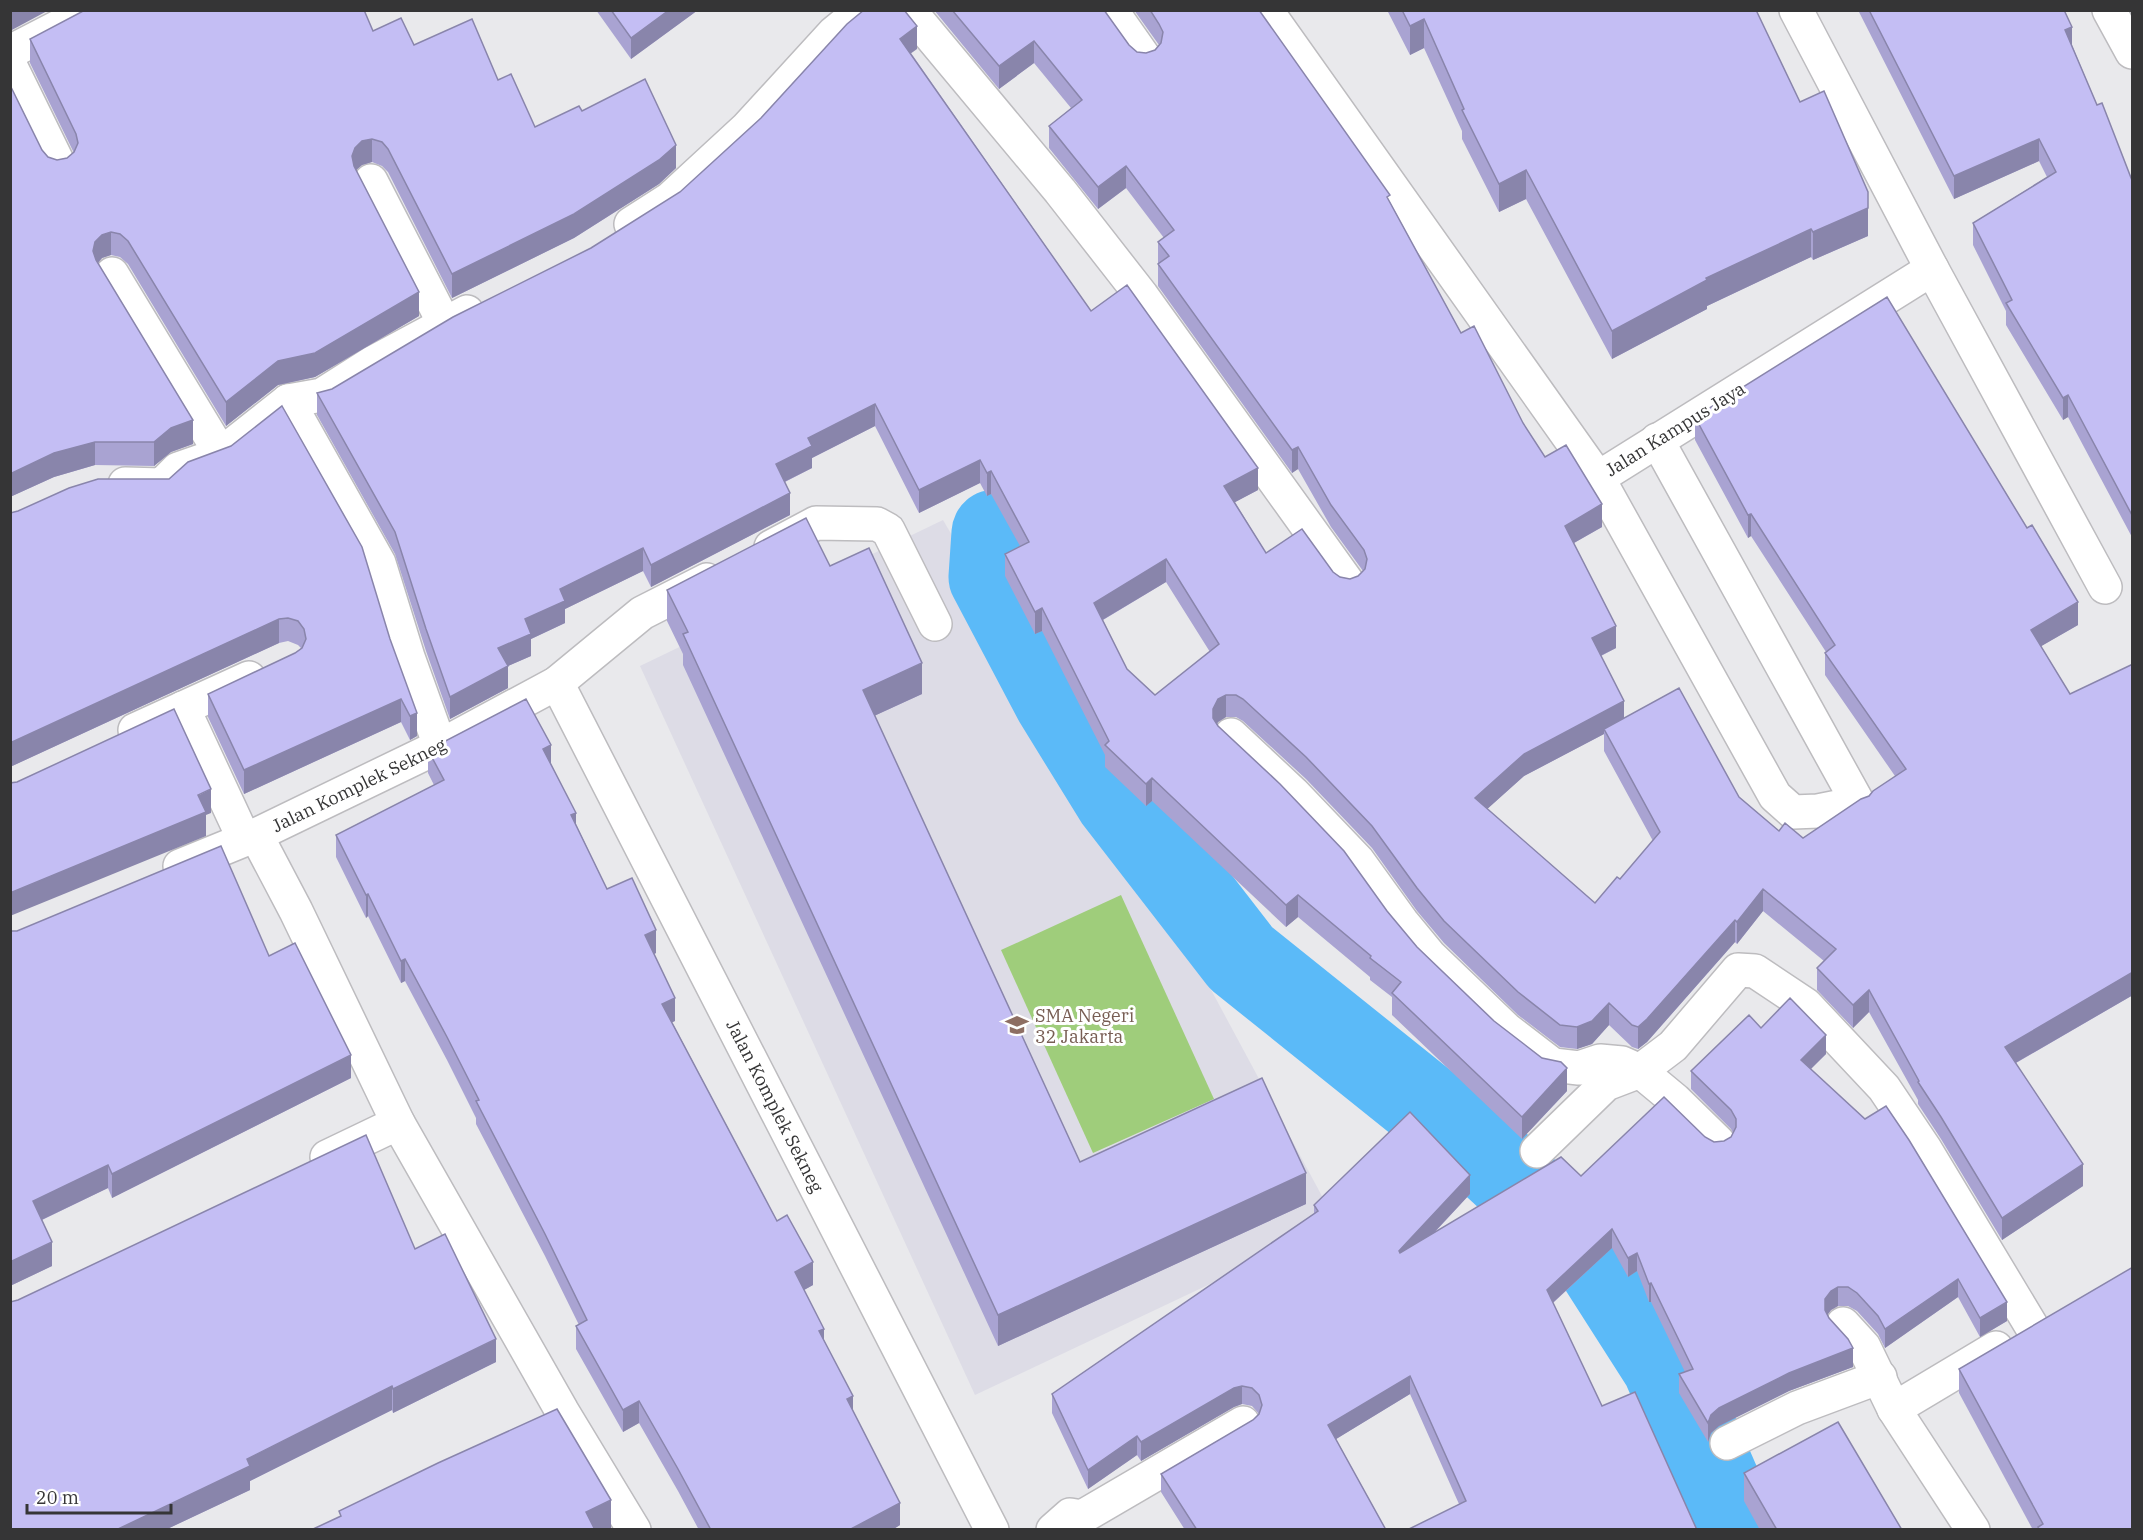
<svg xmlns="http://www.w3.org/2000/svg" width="2143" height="1540" viewBox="0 0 2143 1540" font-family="'IBM Plex Serif',serif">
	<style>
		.built { fill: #dddce6 }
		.green { fill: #9fcd7b }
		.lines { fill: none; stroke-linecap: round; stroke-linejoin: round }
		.river { stroke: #5bbaf8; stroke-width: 87 }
		.street-casing { stroke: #bdbcbf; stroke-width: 36 }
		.street { stroke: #fff; stroke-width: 33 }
		.wall { fill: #a9a3d2; fill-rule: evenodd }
		.shaded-wall { fill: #8985ab }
		.building { fill: #c4bef4; stroke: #8985ab; stroke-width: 1.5; fill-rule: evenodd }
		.labels { text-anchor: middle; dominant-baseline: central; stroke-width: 6; stroke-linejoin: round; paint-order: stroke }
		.street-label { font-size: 18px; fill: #353536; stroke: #fff }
		.education-label { font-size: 18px; fill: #785e54; stroke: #fff; text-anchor: start }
	</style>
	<rect width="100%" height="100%" fill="#e9e9ec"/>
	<polygon class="built" points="943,520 1123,826 1337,1224 975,1395 640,666"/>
	<polygon class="green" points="1121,895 1214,1099 1093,1153 1001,950"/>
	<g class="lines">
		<polyline class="river" points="995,533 992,577 1057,700 1118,799 1241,958 1478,1148 1596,1257 1665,1365 1737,1530"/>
		<g class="street-casing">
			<g id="street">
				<polyline points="909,10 1060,191 1142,296 1348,583"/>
				<polyline points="1111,10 1144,57"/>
				<polyline points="1266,10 1598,478 1932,269"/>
				<polyline points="1796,10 1932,269 2105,587"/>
				<polyline points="2109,10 2132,52"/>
				<polyline points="10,52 91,10"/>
				<polyline points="10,65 59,165"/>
				<polyline points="371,181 444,323"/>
				<polyline points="631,224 670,199 747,128 834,33 862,10"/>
				<polyline points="112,274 221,454"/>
				<polyline points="288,401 379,563 408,657 440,746"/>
				<polyline points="1598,478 1775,796 1793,812 1818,811 1858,803 1657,440"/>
				<polyline points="125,484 162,485 178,469 221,454 288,401 322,395 374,362 467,312"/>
				<polyline points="771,547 816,523 877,524 888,530 935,624"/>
				<polyline points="557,683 992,1530"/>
				<polyline points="183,708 244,839"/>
				<polyline points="135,730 249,678"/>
				<polyline points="1231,735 1293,793 1358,861 1402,922 1430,956 1506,1029 1553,1065 1579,1068 1600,1061 1622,1063 1640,1071 1675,1100 1718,1142"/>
				<polyline points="256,835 296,911 398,1123 562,1411 634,1530"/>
				<polyline points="180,866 256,835 440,746 557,683 642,613 707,580"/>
				<polyline points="1537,1151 1606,1084 1640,1071 1673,1046 1738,970 1755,971 1806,1005 1884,1088 1925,1149 2032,1327"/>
				<polyline points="327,1157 398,1123"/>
				<polyline points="1843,1324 1864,1347 1894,1409 1973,1530"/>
				<polyline points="1894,1409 1996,1348"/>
				<polyline points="1727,1443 1797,1408 1880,1377"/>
				<polyline points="1053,1530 1070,1515 1082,1517 1243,1423"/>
			</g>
		</g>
		<use href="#street" class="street"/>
	</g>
	<g class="wall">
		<polygon points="596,10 698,10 631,59"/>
		<path d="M934,10h170l25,35 8,7 9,1 9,-3 4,-5 -25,-35h125l131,192 71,131 62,90 22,34 57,70 -28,16 42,105 -15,8 23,62 115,79 40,34 24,7 66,-42 26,-20 -70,-101v-22l1,-1 -75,-116 -3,2 -53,-98v-23l383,208 -37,21 29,48 63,-30v331l-117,68 67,123 -81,54 -61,-101 -23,-35v-4l-49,-88 -16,16 -36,-38v-22l7,-7 -61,-50 -26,33 -2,-2 -88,100 -9,7 -6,-2 -23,-22 -17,19 -15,5 -17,-2 -42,-32 -74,-72 -27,-32 -45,-63 -66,-69 -63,-58 -7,-4h-10l-8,5 -1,2 1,2 169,185 30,36 150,144 -45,48 -130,-124v-18l-22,-17v-3l-72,-60 -12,10 -134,-126 -6,5 -41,-39v-12l-63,-124 -7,3 -30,-58v-22l15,-8 -29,-52 -4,2 -7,-13 -61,30 -44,-87 -63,32v10l-27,14 5,33 -139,72 -8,-16 -78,38v14l-34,16v17l-23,10v22l-58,31 -24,-68 -31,-97 -78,-139v-22l15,-4 259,-141 326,-199 -6,4 180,258 167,179 -23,12 31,51 67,19 7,5 10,2 8,-3 5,-5 -32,-44 -33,-58 -6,4 -134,-187v-44l6,-4 -38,-50 -28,21 -49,-61v-22l22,-18 -37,-45 -35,26zM1166,582l44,70 -55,43 -28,-26 -24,-49zM1604,734v17l49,90 -33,38 -25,24 -108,-94 37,-33z"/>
		<polygon points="1387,10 1756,10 1800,102 1868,236 1813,260 1811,257 1707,306 1707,309 1612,359 1526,199 1499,212 1462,139 1462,131 1424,48 1410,55"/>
		<polygon points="1858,10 2064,10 2072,45 2097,105 2133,183 2133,539 2068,417 2063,420 2006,325 2006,311 1973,245 1973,223 2047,177 2039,161 1954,199"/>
		<polygon points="373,31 414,45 498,80 535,127 582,111 676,168 659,184 574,238 452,298 388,172 382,166 372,162 362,165 356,170 419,316 315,377 278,385 226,426 128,264 120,257 111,255 102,258 98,263 193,444 171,452 154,466 95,465 54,477 10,497 10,85 42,150 48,157 57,160 67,158 74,153 30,63 30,39"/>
		<polygon points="362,547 417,736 410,740 401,722 244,794 208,717 208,694 295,653 301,648 298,645 288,641 279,643 10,767"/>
		<polygon points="830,566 922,694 874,716 1080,1162 1306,1204 998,1346 683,665 683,654 667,621 667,590"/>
		<polygon points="428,750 551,764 576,824 607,889 656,953 654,954 675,1021 672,1022 777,1221 813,1285 804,1290 824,1340 900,1525 892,1530 699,1530 678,1491 639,1423 623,1432 576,1349 576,1326 579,1325 545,1256 476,1124 476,1118 447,1060 405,981 401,983 368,916 366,918 336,857 336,835 434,785 428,773"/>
		<polygon points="10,931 269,956 351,1078 112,1198 108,1188 42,1220 52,1266 10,1286"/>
		<polygon points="1761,1028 1826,1054 1810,1069 2007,1321 1980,1337 1958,1297 1885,1348 1878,1334 1857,1311 1848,1306 1838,1306 1831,1310 1827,1315 1853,1367 1789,1391 1719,1426 1711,1433 1708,1442 1679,1393 1679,1374 1685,1372 1651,1302 1649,1302 1637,1271 1628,1277 1612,1248 1553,1303 1602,1406 1697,1530 1459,1504 1410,1394 1336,1439 1386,1530 1185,1530 1161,1492 1161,1474 1253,1420 1259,1414 1252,1406 1242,1404 1234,1407 1141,1461 1137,1455 1088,1489 1052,1413 1052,1394 1314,1214 1314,1205 1470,1194 1434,1233 1581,1176 1705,1137 1714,1142 1724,1141 1731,1137 1733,1133 1731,1129 1691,1089 1691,1071"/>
		<polygon points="415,1249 496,1362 393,1413 392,1410 250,1481 250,1490 165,1530 10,1530"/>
		<polygon points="1959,1369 2133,1530 2033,1530 1959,1393"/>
		<polygon points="1744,1473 1902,1530 1760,1530 1744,1501"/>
	</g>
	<g class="shaded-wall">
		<polygon points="10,10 49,10 10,31"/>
		<polygon points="669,10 698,10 631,59 631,38"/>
		<polygon points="1424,19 1424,48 1410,55 1410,26"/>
		<polygon points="917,26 917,49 900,61 900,39"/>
		<polygon points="2072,27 2072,49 2065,30"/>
		<polygon points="1034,41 1034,63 999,89 999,66"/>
		<polygon points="372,139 372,162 362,165 355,171 352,156 355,148 362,141"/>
		<polygon points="2039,139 2039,161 1954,199 1954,176"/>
		<polygon points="676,145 676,168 659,184 574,238 452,298 452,274"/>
		<polygon points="1126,166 1126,188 1098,209 1098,187"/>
		<polygon points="1526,170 1526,199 1499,212 1499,184"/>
		<polygon points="1868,208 1868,236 1813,260 1813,232"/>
		<polygon points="1811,229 1811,257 1707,306 1707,309 1612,359 1612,331 1706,278"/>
		<polygon points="111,232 111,255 102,258 95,266 93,251 95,242 102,235"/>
		<polygon points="419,292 419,316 315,377 278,385 226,426 226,402 278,361"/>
		<polygon points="2068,395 2068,417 2063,420 2063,398"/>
		<polygon points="875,404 875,426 812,458 812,468 776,486 776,464 808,438"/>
		<polygon points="193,420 193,444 171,452 154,466 154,442 171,428"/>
		<polygon points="95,442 95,465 54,477 10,497 10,474 54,453"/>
		<polygon points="1298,447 1298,469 1292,473 1292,450"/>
		<polygon points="980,460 980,483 919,513 919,490"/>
		<polygon points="1258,468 1258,490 1224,508 1224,486"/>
		<polygon points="991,471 991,494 987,496 987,473"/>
		<polygon points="790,493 790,515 651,587 651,565"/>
		<polygon points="1602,504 1602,527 1565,548 1565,526"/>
		<polygon points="1751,514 1751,536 1748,538 1748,515"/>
		<polygon points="643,548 643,571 565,609 565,623 531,639 531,656 508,666 508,688 450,719 450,697 525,619 560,589"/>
		<polygon points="1166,559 1166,582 1094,625 1094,603"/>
		<polygon points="2078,602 2078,625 2031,652 2031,630"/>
		<polygon points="1042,608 1042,631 1035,634 1035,612"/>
		<polygon points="279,619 279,643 10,767 10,743"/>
		<polygon points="1616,626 1616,648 1592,660 1592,638"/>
		<polygon points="922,663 922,694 863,721 863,690"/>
		<polygon points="1226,695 1226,717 1218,722 1213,731 1213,709 1218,699"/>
		<polygon points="401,699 401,722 244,794 244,770"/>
		<polygon points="1624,701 1624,723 1604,729 1604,734 1524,776 1475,820 1475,798 1524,754"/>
		<polygon points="417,713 417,736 410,740 410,716"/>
		<polygon points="551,745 551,768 543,749"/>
		<polygon points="1152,778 1152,801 1146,806 1146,784"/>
		<polygon points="211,789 211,813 206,815 206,836 10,916 10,893"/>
		<polygon points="576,813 576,835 571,815"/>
		<polygon points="1763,889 1763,911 1737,944 1737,922"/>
		<polygon points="368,894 368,916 366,918 366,895"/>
		<polygon points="1298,895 1298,917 1286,927 1286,905"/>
		<polygon points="1735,920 1735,942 1647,1042 1638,1049 1638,1027"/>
		<polygon points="656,930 656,953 645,958 645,935"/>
		<polygon points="405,959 405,981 401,983 401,961"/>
		<polygon points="2133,972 2133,995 2005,1069 2005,1047"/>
		<polygon points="1869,990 1869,1012 1853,1028 1853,1005"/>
		<polygon points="675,998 675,1021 662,1027 662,1004"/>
		<polygon points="1609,1003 1609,1025 1592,1044 1577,1049 1577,1027"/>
		<polygon points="1826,1035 1826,1054 1801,1079 1801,1060"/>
		<polygon points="351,1055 351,1078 112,1198 112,1174"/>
		<polygon points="1567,1068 1567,1091 1522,1139 1522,1117"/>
		<polygon points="2083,1164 2083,1186 2002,1240 2002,1218"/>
		<polygon points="108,1165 108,1188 33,1224 33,1201"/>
		<polygon points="1306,1173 1306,1204 998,1346 998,1315"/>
		<polygon points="1470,1175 1470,1194 1399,1270 1399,1251"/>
		<polygon points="1612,1229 1612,1248 1547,1308 1547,1290"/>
		<polygon points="52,1242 52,1266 10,1286 10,1262"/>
		<polygon points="1637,1253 1637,1271 1628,1277 1628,1258"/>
		<polygon points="813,1262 813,1285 795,1295 795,1272"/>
		<polygon points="1958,1279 1958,1297 1885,1348 1885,1329"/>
		<polygon points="1651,1283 1651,1302 1649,1302 1649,1284"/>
		<polygon points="1838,1287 1838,1306 1831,1310 1825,1318 1825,1299 1831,1291"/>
		<polygon points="2007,1302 2007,1321 1980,1337 1980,1318"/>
		<polygon points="824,1329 824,1351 819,1331"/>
		<polygon points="496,1339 496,1362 393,1413 393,1389"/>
		<polygon points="1853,1348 1853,1367 1789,1391 1719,1426 1711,1433 1708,1442 1708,1423 1711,1415 1719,1408 1789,1373"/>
		<polygon points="1410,1376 1410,1394 1328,1444 1328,1425"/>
		<polygon points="392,1386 392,1410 250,1481 250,1490 165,1530 116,1530 247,1459"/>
		<polygon points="1242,1386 1242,1404 1234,1407 1141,1461 1141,1442 1234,1388"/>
		<polygon points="853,1396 853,1418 847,1399"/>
		<polygon points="639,1401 639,1423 623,1432 623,1410"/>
		<polygon points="1137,1436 1137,1455 1088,1489 1088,1470"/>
		<polygon points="611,1500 611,1529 586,1530 586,1512"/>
		<polygon points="900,1503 900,1525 892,1530 849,1530"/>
	</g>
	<g class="building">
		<polygon points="85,10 364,10 373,31 401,18 414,45 472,19 498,80 511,74 535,127 579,106 582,111 645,79 676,145 659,160 574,214 452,274 388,149 382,142 372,139 362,141 355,148 352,156 354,166 419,292 315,353 278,361 226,402 128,241 120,234 111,232 102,235 95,242 93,251 96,260 193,420 171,428 154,442 95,442 54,453 10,474 10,85 42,150 48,157 57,160 67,158 74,152 78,143 76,134 30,39"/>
		<polygon points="611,10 669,10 631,38"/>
		<path d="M864,10h40l13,16 -17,13 191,272 36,-26 131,183 -34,18 42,67 36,-24 31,43 7,5 10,2 8,-3 7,-7 2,-10 -3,-9 -33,-45 -33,-58 -6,3 -134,-186 11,-8 -11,-14 16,-12 -48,-64 -28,21 -49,-61 33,-26 -48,-59 -35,25 -47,-56h152l25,35 8,7 9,1 9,-3 6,-7 2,-11 -4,-8 -9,-14h109l131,185 -3,2 74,136 13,-7 49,97 22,34 21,-12 36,59 -37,22 51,100 -24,12 32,63 -100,53 -49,44 120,105 22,-26 3,2 40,-47 -56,-103 75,-41 60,109 40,34 6,-8 18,15 58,-39 8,-3 4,-5 33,-22 -81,-116 10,-8 -84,-131 -3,1 -53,-98 192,-120 140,231 5,-3 46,77 -47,28 39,64 63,-30v308l-128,75 78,117 -81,54 -61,-101 -23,-35 1,-1 -50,-91 -16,15 -36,-37 19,-19 -73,-60 -26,33 -2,-2 -88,99 -9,8 -6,-2 -23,-22 -17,18 -15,6 -17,-2 -42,-33 -74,-71 -27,-33 -45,-62 -66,-69 -63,-58 -7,-4h-10l-8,4 -5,10v9l5,8 62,58 64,67 43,60 30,36 77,74 48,37 19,4 6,6 -45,49 -130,-124 9,-11 -31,-24 1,-2 -73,-61 -12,10 -134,-127 -6,6 -41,-39 4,-4 -67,-133 -7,4 -30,-58 24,-12 -38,-71 -4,2 -7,-13 -61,30 -44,-86 -67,34 4,8 -36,18 14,29 -139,72 -8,-17 -83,41 5,12 -40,18 6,15 -33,14 10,18 -58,31 -24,-68 -31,-97 -78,-139 15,-4 121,-72 138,-69 89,-56 81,-74 86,-94zM1166,559l53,85 -64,51 -28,-26 -33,-66z"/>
		<polygon points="1402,10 1756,10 1800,102 1824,91 1868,192 1868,208 1813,232 1811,229 1706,278 1707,280 1612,331 1526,170 1499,184 1462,110 1464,109 1424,19 1410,26"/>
		<polygon points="1869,10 2064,10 2072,27 2065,30 2097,105 2102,103 2133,183 2133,517 2068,395 2063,398 2006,303 2012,300 1973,223 2056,172 2039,139 1954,176"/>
		<polygon points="282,406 362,547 390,639 417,713 410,716 401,699 244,770 208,694 295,653 302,648 306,639 304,629 298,621 288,618 279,619 10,743 10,513 18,511 69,488 98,479 169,479 188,462 231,446"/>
		<polygon points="806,518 830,566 869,548 922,663 863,690 1080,1162 1262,1078 1306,1173 998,1315 683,634 688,632 667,590"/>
		<polygon points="526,699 551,745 543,749 576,813 571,815 607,889 632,878 656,930 645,935 675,998 662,1004 777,1221 787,1215 813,1262 795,1272 824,1329 819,1331 853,1396 847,1399 900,1503 849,1530 711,1530 678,1469 639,1401 623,1410 576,1326 587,1320 545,1234 476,1101 479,1100 447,1037 405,959 401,961 368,894 366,895 336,835 444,780 428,750"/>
		<polygon points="174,709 211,789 198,795 206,812 10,893 10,783 17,782"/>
		<polygon points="221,846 269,956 295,943 351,1055 112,1174 108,1165 33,1201 52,1242 10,1262 10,931 17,931"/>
		<polygon points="1790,998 1826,1035 1801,1060 1865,1119 1886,1106 1909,1140 2007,1302 1980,1318 1958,1279 1885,1329 1878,1316 1857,1293 1848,1287 1838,1287 1831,1291 1825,1299 1825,1310 1829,1318 1848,1339 1853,1348 1789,1373 1719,1408 1711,1415 1708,1423 1679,1374 1693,1369 1651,1283 1649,1284 1637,1253 1628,1258 1612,1229 1547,1290 1602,1406 1635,1392 1697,1530 1407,1530 1466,1501 1410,1376 1328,1425 1386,1530 1197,1530 1161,1474 1253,1420 1259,1414 1262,1405 1259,1395 1252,1388 1242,1386 1234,1388 1141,1442 1137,1436 1088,1470 1052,1394 1318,1211 1314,1205 1410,1112 1470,1175 1399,1251 1400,1253 1561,1157 1581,1176 1664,1097 1705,1137 1714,1142 1724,1141 1731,1137 1736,1127 1736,1119 1731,1110 1691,1071 1749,1015 1761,1028"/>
		<polygon points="366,1135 415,1249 445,1234 496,1339 393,1389 392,1386 247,1459 250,1466 116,1530 10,1530 10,1302 18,1300"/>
		<polygon points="2133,1267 2133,1530 2040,1530 2038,1527 2043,1524 1959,1369"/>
		<polygon points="557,1409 611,1500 586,1512 595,1530 311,1530 341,1516 339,1511 438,1463"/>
		<polygon points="1838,1422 1902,1530 1777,1530 1744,1473"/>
	</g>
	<defs>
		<g id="school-bare" transform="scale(1.8)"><path d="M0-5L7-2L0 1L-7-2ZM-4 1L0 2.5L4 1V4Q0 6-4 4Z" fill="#8d6e63" stroke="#fff" stroke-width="2.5" paint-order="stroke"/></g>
	</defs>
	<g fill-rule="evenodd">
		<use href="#school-bare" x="1017" y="1025"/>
	</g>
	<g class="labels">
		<g class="street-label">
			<text transform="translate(1675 429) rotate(-32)">Jalan Kampus Jaya</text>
			<text transform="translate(359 785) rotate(-26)">Jalan Komplek Sekneg</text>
			<text transform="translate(775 1106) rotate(63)">Jalan Komplek Sekneg</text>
		</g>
		<g class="education-label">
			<text x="1035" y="1015">SMA Negeri<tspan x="1035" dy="21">32 Jakarta</tspan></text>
		</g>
	</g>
	<rect width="2143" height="1540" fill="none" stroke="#353536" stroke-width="24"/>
	<path d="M27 1504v9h144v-9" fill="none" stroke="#353536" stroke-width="3"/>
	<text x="36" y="1504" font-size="18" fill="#353536" stroke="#ffffff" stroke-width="4.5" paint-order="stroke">20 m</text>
</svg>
